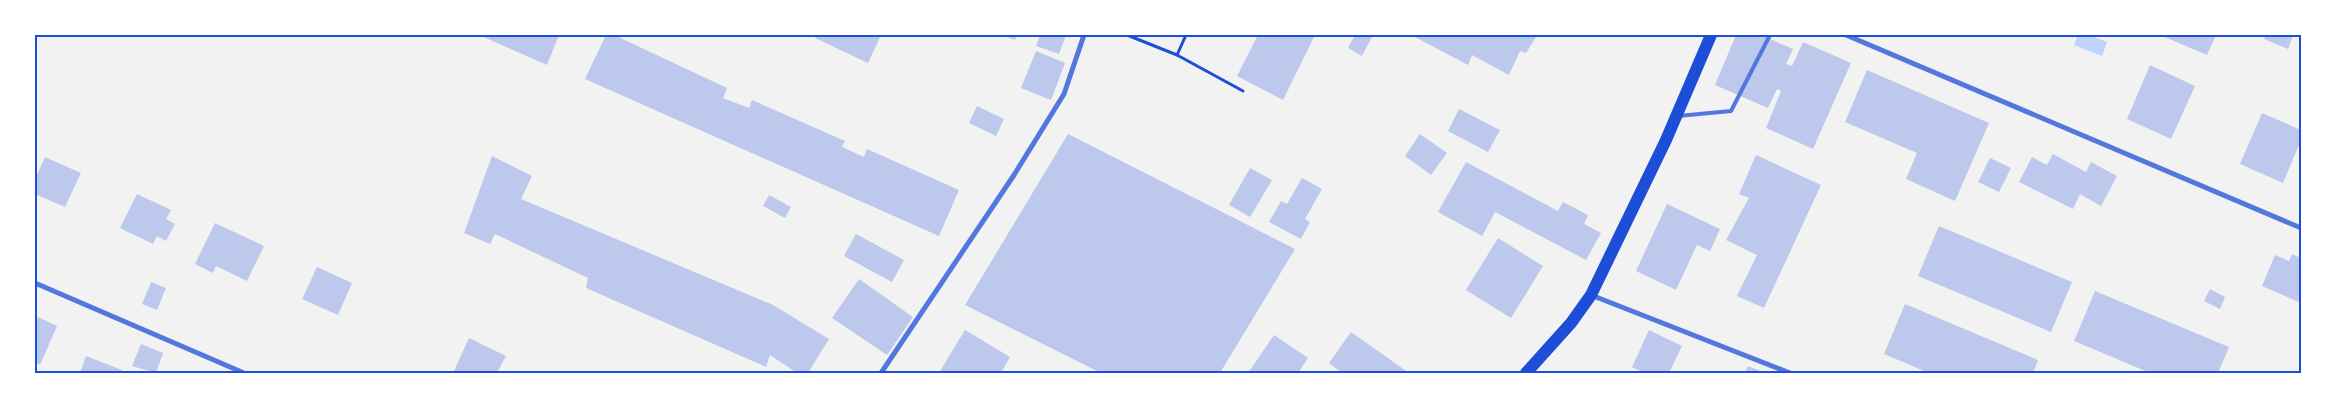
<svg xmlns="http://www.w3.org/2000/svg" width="2336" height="408" viewBox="0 0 2336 408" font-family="'Archivo Narrow',sans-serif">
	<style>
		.water { fill: #bfd3fe }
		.building { fill: #bdc9ec }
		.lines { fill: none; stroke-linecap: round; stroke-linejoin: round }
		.path { stroke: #1d4ed8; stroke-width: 3 }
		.service { stroke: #5277de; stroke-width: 4 }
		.minor { stroke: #5277de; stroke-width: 5 }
		.primary { stroke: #1d4ed8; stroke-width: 12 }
		.neatline { fill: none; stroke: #1d4ed8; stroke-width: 2 }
	</style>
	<rect width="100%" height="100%" fill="#f2f2f2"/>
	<polygon class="water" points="2078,35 2089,35 2107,42 2102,56 2074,45"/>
	<g class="building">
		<polygon points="479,35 559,35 547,65"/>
		<polygon points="606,35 614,35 727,88 723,98 749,108 752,100 845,141 842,147 864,157 867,149 959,190 939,236 585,79"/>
		<polygon points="817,35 881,35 868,63 815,38"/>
		<polygon points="1002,35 1017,35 1015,40"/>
		<polygon points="1040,35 1066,35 1059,54 1036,46"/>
		<polygon points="1258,35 1315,35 1283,100 1237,76"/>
		<polygon points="1355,35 1373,35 1362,56 1348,48"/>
		<polygon points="1411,35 1533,35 1536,37 1526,53 1520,51 1509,75 1472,55 1468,65"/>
		<polygon points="1736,35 1761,35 1793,49 1786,64 1792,66 1803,42 1851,63 1813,149 1766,128 1781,91 1777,89 1768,108 1715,85"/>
		<polygon points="2160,35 2216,35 2207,55"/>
		<polygon points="2266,35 2293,35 2288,49 2264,39"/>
		<polygon points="1036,51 1065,63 1051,100 1021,88"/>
		<polygon points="2150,65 2195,86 2171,139 2127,119"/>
		<polygon points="1867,70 1989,123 1955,201 1906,179 1917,153 1845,122"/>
		<polygon points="977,106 1004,119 996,136 969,123"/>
		<polygon points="1459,109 1500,130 1488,152 1448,131"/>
		<polygon points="2262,113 2301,130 2301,140 2283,183 2240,164"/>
		<polygon points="1068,134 1295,249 1220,373 1101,373 965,305"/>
		<polygon points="1420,134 1447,153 1431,175 1405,156"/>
		<polygon points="2053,154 2086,172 2091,162 2117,176 2101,206 2080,194 2073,209 2019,182 2032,157 2047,165"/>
		<polygon points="1756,155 1821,185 1764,308 1737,296 1757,255 1726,240 1749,198 1739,194"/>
		<polygon points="492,156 532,176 521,199 773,305 829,339 808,373 797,373 770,355 766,367 586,288 588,278 495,234 490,244 464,233"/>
		<polygon points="45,157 81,173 65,207 35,194 35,179"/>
		<polygon points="1990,158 2011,168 1999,192 1978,182"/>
		<polygon points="1466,162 1558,211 1563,202 1588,215 1584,224 1601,233 1586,260 1495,212 1482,236 1438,212"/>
		<polygon points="1250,168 1272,180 1250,217 1229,205"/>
		<polygon points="1302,178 1322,189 1305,219 1310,222 1301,239 1269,222 1281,201 1287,204"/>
		<polygon points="137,194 171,210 166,219 175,224 166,241 157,236 153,244 120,228"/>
		<polygon points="769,195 791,207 785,218 763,206"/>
		<polygon points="1667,204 1720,229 1710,251 1697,245 1676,290 1636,271"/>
		<polygon points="215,223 264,246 247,281 216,266 213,273 195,264"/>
		<polygon points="1939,226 2072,282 2051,332 1918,276"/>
		<polygon points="856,234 904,260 892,282 844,256"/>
		<polygon points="1498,238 1543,266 1511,318 1466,290"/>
		<polygon points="2292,254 2301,258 2301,303 2262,286 2275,255 2289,261"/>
		<polygon points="317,267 352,283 338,315 302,299"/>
		<polygon points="859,279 913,317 887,355 832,318"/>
		<polygon points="151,282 166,288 157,310 142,304"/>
		<polygon points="2210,289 2225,297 2220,309 2204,301"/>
		<polygon points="2095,291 2229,347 2218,373 2150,373 2074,341"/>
		<polygon points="1905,304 2038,360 2033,373 1929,373 1884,354"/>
		<polygon points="38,317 57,326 40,365 35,362 35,325"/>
		<polygon points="965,330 1010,357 1001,373 939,373"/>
		<polygon points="1649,330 1682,346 1669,373 1644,373 1632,367"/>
		<polygon points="1351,332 1409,373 1342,373 1329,363"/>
		<polygon points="1274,335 1308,358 1298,373 1248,373"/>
		<polygon points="469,338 506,356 497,373 453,373"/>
		<polygon points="141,344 163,353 156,373 132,366"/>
		<polygon points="86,356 122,370 121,373 80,373"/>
		<polygon points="1748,366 1765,373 1745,373"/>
	</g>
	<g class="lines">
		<g class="path">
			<polyline points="1127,35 1177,55 1243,91"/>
			<polyline points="1177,55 1186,35"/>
		</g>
		<polyline class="service" points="1678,116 1731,111 1770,35"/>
		<g class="minor">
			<polyline points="1846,35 2301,228"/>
			<polyline points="35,283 244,373"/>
			<polyline points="1591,295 1790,373"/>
			<polyline points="881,373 1014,175 1064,94 1084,35"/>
		</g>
		<polyline class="primary" points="1526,373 1571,323 1591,295 1666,140 1711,35"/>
	</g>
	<rect width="2336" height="408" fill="none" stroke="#ffffff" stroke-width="72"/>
	<rect x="36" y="36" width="2264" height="336" class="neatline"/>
</svg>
